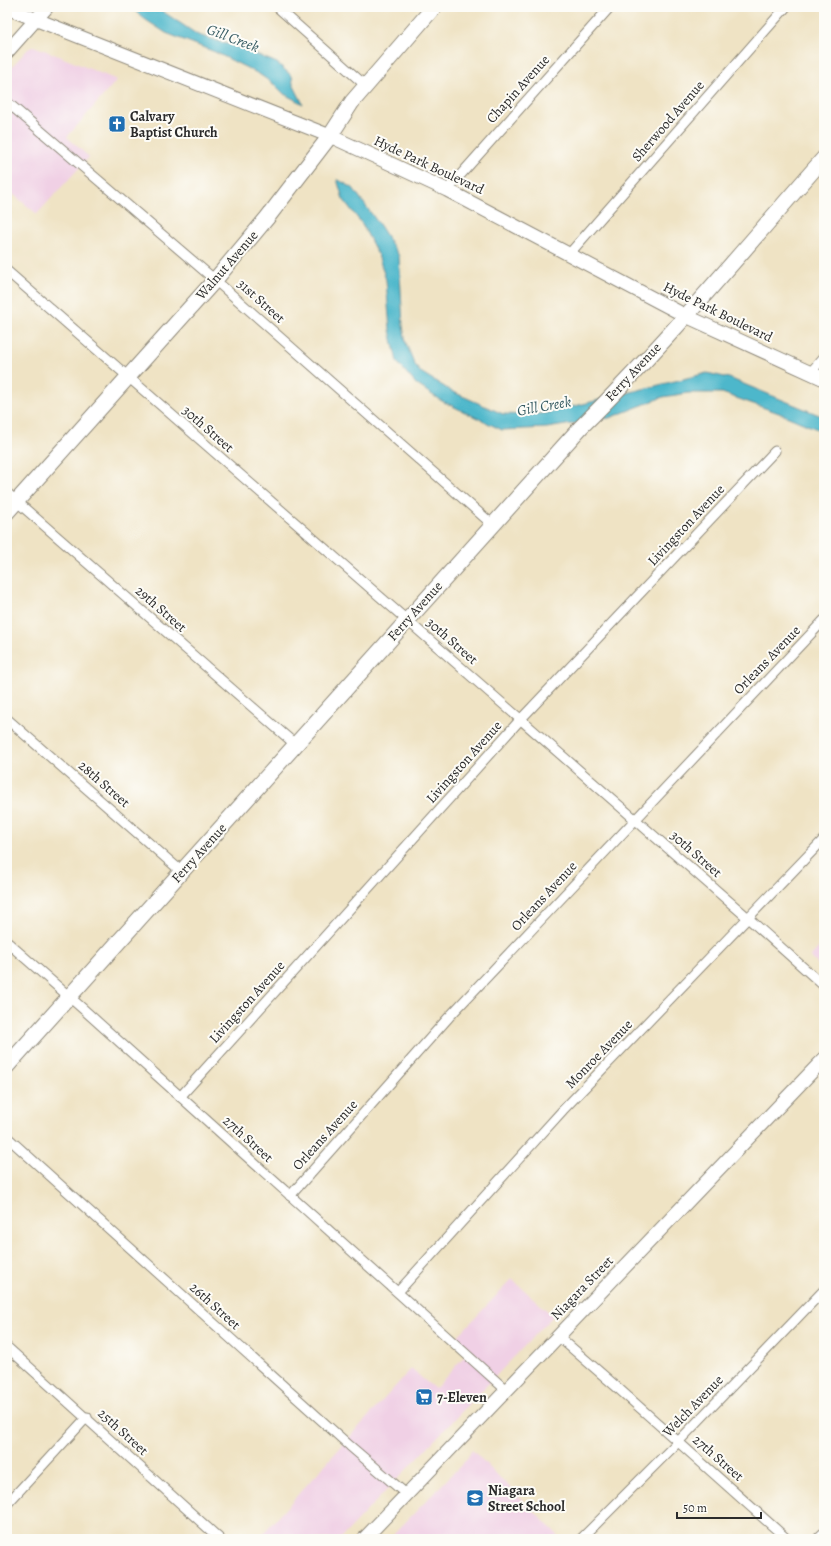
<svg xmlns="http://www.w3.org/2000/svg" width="831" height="1546" viewBox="0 0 831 1546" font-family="Alegreya,serif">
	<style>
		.built { fill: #f0d0e5 }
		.water { fill: #4eb7cb; stroke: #3c717b }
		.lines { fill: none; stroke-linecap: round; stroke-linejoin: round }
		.street-casing { stroke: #8d8778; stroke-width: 11 }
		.secondary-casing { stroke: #8d8778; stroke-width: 15 }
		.primary-casing { stroke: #8d8778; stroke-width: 17 }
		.street { stroke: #fff; stroke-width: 9 }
		.secondary { stroke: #fff; stroke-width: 13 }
		.primary { stroke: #fff; stroke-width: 15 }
		.labels { text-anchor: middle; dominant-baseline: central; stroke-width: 4; stroke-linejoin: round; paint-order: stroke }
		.street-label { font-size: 14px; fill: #2b2b2b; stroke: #fdfcf7 }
		.poi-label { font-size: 14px; font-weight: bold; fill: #2b2b2b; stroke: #fdfcf7; text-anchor: start }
		.water-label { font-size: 15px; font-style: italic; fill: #375c63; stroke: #fdfcf7 }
	</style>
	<rect width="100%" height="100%" fill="#fdfcf7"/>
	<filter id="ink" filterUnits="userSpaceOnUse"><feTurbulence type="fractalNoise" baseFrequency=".025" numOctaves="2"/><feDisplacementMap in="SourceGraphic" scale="8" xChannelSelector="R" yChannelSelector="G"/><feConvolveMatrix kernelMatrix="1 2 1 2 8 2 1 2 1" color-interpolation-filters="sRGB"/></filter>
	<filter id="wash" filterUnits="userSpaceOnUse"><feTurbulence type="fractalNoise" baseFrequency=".012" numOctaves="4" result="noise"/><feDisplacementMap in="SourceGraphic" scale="16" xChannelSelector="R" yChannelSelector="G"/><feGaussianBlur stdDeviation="0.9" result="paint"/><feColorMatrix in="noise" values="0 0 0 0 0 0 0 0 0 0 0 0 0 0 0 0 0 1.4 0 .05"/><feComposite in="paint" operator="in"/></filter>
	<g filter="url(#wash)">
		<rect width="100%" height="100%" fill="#efe3c4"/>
		<g class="built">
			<polygon points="34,46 117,80 67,137 89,157 37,214 7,189 7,72 28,49"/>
			<polygon points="824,942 824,970 810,957"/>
			<polygon points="512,1279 553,1316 340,1539 258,1539 411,1369 435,1389 469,1351 456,1338"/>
			<polygon points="472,1450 558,1535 555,1539 389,1539 466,1460"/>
		</g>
		<g class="water">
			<polygon points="132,7 156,7 198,35 240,48 277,63 292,76 293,84 303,104 284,94 275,85 259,74 215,52 166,33 146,20 137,13"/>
			<polygon points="337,179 353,188 381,227 399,256 403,326 406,343 414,363 419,371 451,391 503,414 528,415 547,413 707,373 729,378 824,417 824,432 779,413 722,393 688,393 663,397 609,418 547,428 502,430 440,400 416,384 397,362 390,330 386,280 378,255 362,224 343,199"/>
		</g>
	</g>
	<g filter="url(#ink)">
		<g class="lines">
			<g class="street-casing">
				<g id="street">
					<polyline points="277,7 366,86"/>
					<polyline points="7,102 215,280 493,525"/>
					<polyline points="447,190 610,7"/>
					<polyline points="570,253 786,7"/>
					<polyline points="7,271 748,918 824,986"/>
					<polyline points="810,373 824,357"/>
					<polyline points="7,493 296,745"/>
					<polyline points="7,719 182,872"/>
					<polyline points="7,942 82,1008 506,1390"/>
					<polyline points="180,1097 520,720 775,451"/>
					<polyline points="7,1137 350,1446 406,1494"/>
					<polyline points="290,1196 449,1017 824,620"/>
					<polyline points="398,1292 563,1110 824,839"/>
					<polyline points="558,1336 619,1389 787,1539"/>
					<polyline points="7,1347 220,1539"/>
					<polyline points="7,1504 87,1417"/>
					<polyline points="581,1539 678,1442 824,1290"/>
				</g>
			</g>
			<g class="secondary-casing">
				<g id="secondary">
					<polyline points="7,8 330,136 389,163 447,190 686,316 824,379"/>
					<polyline points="7,52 47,7"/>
					<polyline points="364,1539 824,1059"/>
					<polyline points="820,1539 824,1535"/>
				</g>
			</g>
			<g class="primary-casing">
				<g id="primary">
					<polyline points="7,512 215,280 267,218 330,136 352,102 434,7"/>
					<path d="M7,1066l574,-639c86,-85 163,-178 243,-269"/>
				</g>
			</g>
			<use href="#street" class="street"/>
			<use href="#secondary" class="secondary"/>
			<use href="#primary" class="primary"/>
		</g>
	</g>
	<defs>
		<g id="church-square" transform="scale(0.9)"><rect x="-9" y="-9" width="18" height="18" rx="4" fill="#1f6fb2" stroke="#fdfcf7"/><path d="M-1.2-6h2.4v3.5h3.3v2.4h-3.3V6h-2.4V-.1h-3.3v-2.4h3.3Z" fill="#fff"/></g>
		<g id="supermarket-square" transform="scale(0.9)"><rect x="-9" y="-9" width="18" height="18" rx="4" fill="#1f6fb2" stroke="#fdfcf7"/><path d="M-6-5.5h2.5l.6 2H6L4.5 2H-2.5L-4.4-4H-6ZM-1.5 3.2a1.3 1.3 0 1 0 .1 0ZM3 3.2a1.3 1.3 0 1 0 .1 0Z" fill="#fff"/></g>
		<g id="school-square" transform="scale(0.9)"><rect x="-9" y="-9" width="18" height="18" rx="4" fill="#1f6fb2" stroke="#fdfcf7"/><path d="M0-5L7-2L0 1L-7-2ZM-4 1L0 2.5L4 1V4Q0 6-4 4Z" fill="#fff"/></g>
	</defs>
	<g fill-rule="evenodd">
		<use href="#church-square" x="117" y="124"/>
		<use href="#supermarket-square" x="424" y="1397"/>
		<use href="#school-square" x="475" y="1498"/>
	</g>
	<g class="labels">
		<g class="street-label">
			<text transform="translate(518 89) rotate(-48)">Chapin Avenue</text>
			<text transform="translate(668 121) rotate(-49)">Sherwood Avenue</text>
			<text transform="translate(429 165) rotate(25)">Hyde Park Boulevard</text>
			<text transform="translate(227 265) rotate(-49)">Walnut Avenue</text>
			<text transform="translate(261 301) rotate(42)">31st Street</text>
			<text transform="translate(718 312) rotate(26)">Hyde Park Boulevard</text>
			<text transform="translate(633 372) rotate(-47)">Ferry Avenue</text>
			<text transform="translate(208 429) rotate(41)">30th Street</text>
			<text transform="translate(686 525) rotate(-47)">Livingston Avenue</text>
			<text transform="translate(161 609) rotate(41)">29th Street</text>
			<text transform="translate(415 611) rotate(-48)">Ferry Avenue</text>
			<text transform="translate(452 641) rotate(41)">30th Street</text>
			<text transform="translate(767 660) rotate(-46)">Orleans Avenue</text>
			<text transform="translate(464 762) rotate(-48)">Livingston Avenue</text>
			<text transform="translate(104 784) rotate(41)">28th Street</text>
			<text transform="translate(199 853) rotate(-48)">Ferry Avenue</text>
			<text transform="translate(696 854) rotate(41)">30th Street</text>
			<text transform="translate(544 896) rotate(-47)">Orleans Avenue</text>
			<text transform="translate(247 1002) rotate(-48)">Livingston Avenue</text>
			<text transform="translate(599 1054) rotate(-46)">Monroe Avenue</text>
			<text transform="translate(325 1135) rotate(-48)">Orleans Avenue</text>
			<text transform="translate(248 1139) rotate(42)">27th Street</text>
			<text transform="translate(582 1288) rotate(-46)">Niagara Street</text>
			<text transform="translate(215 1306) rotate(42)">26th Street</text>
			<text transform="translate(693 1406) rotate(-46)">Welch Avenue</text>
			<text transform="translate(123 1432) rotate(42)">25th Street</text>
			<text transform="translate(718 1458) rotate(41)">27th Street</text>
		</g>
		<g class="poi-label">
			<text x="130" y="116">Calvary<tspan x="130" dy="16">Baptist Church</tspan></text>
			<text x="437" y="1397">7-Eleven</text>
			<text x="488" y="1490">Niagara<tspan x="488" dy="16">Street School</tspan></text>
		</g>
		<g class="water-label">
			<text transform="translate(233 38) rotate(21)">Gill Creek</text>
			<text transform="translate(544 406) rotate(-10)">Gill Creek</text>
		</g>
	</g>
	<rect width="831" height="1546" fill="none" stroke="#fdfcf7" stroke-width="24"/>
	<path d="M677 1512v6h84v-6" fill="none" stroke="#2b2b2b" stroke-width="2"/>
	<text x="683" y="1512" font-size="12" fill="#2b2b2b" stroke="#fdfcf7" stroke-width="3" paint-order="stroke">50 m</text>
</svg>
